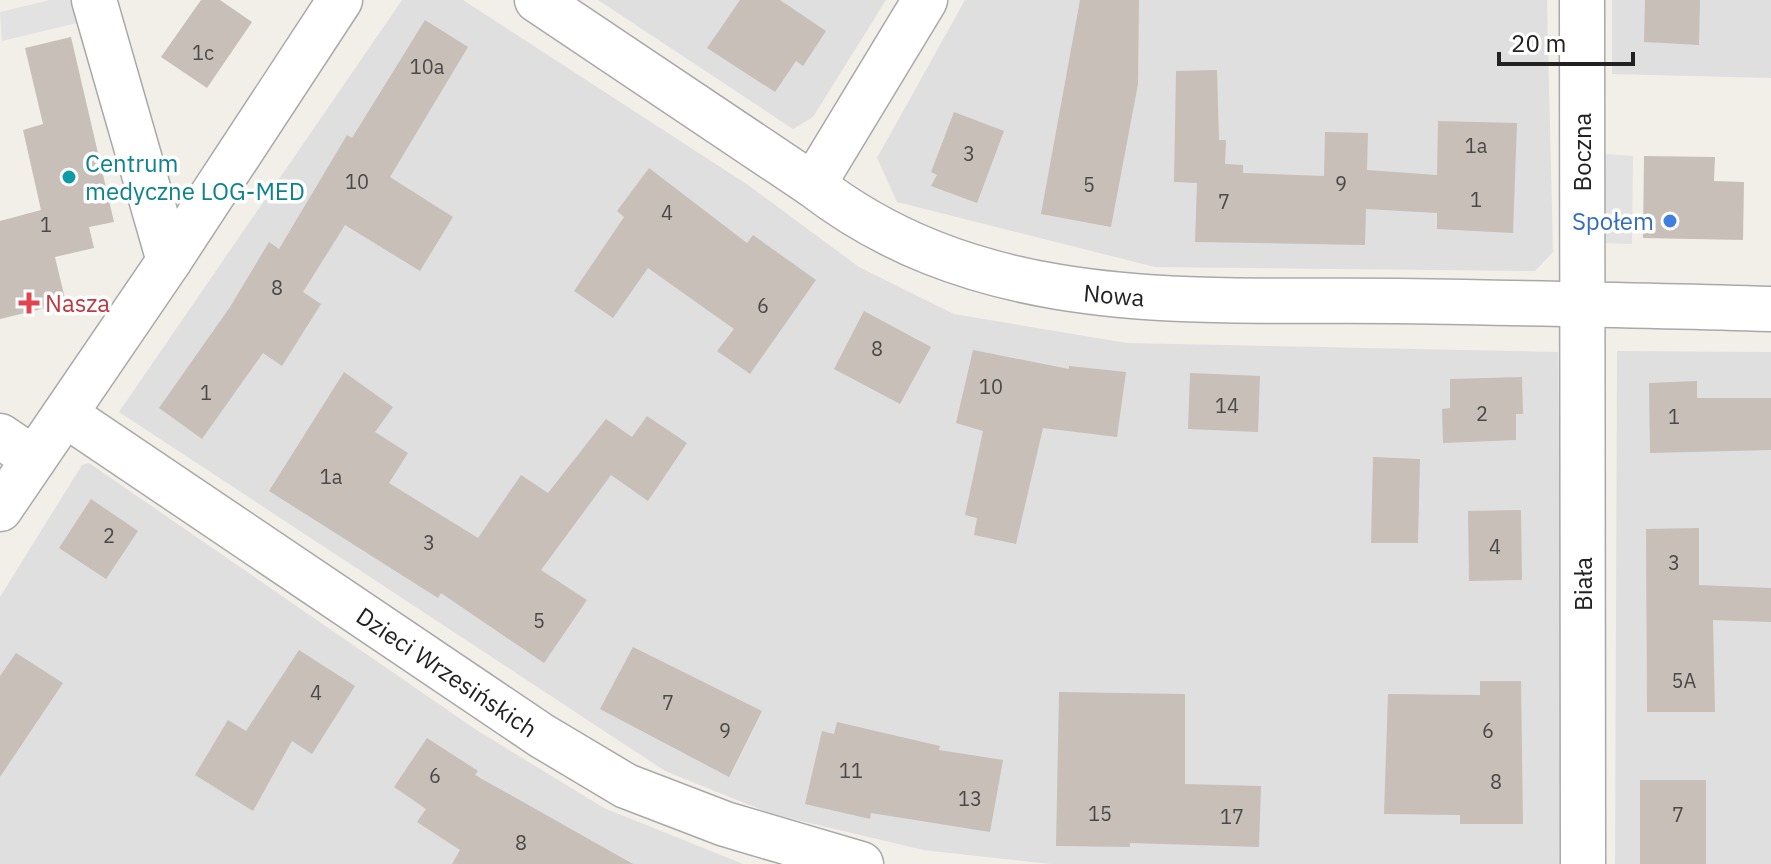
<svg xmlns="http://www.w3.org/2000/svg" width="1771" height="864" viewBox="0 0 1771 864" font-family="'IBM Plex Sans',sans-serif">
	<style>
		.residential { fill: #e0dfdf }
		.parking { fill: #e2e2e2 }
		.building { fill: #c7bfb8 }
		.lines { fill: none; stroke-linecap: round; stroke-linejoin: round }
		.minor-casing { stroke: #a9a9a9; stroke-width: 47 }
		.minor { stroke: #fff; stroke-width: 44 }
		.culture-dot { fill: #0f9aa8; stroke: #fff; stroke-width: 3 }
		.shop-dot { fill: #3f7fe0; stroke: #fff; stroke-width: 3 }
		.health-dot { fill: #e0444e; stroke: #fff; stroke-width: 3 }
		.labels { text-anchor: middle; dominant-baseline: central; stroke-width: 7; stroke-linejoin: round; paint-order: stroke }
		.number-label { font-size: 20px; fill: #4b4948 }
		.street-label { font-size: 24px; fill: #222; stroke: #fff }
		.culture-label { font-size: 24px; fill: #0d838f; stroke: #fff; text-anchor: start }
		.shop-label { font-size: 24px; fill: #366cbe; stroke: #fff; text-anchor: end }
		.health-label { font-size: 24px; fill: #be3a42; stroke: #fff; text-anchor: start }
	</style>
	<rect width="100%" height="100%" fill="#f2efe9"/>
	<g class="residential">
		<polygon points="402,0 463,0 748,185 859,267 954,314 1127,343 1558,352 1565,864 1051,864 923,850 772,814 665,771 119,412"/>
		<polygon points="598,0 886,0 813,117 793,129"/>
		<polygon points="965,0 1547,0 1553,252 1535,271 1155,267 897,202 877,158"/>
		<polygon points="1612,0 1771,0 1771,78 1612,74"/>
		<polygon points="1617,351 1771,352 1771,864 1615,864"/>
		<polygon points="89,463 478,731 604,808 743,864 0,864 0,597 82,465"/>
	</g>
	<g class="parking">
		<polygon points="50,0 76,0 81,22 2,41 0,12"/>
		<polygon points="1604,154 1633,156 1632,244 1602,243"/>
	</g>
	<g class="building">
		<polygon points="201,0 220,0 252,22 207,88 161,57"/>
		<polygon points="740,0 780,0 826,31 803,66 796,61 775,92 707,48"/>
		<polygon points="1080,0 1139,0 1138,84 1111,227 1041,214"/>
		<polygon points="1645,0 1700,0 1699,45 1644,42"/>
		<polygon points="425,20 468,47 390,177 453,217 420,271 345,225 303,292 321,304 282,366 263,353 202,439 159,408 230,307 269,242 279,249 347,135 352,138"/>
		<polygon points="71,37 114,222 89,227 94,248 55,257 66,303 0,319 0,221 41,210 23,130 43,124 25,48"/>
		<polygon points="1217,70 1219,140 1226,140 1225,164 1243,165 1243,173 1324,176 1325,132 1368,133 1367,170 1437,175 1438,121 1517,123 1513,233 1437,229 1437,213 1366,209 1365,245 1195,242 1197,183 1174,182 1176,71"/>
		<polygon points="954,112 1004,131 977,203 931,186 937,175 931,172"/>
		<polygon points="1644,156 1715,157 1714,181 1744,182 1743,240 1643,238"/>
		<polygon points="649,168 747,243 753,235 816,280 750,374 717,351 734,329 648,268 613,318 574,291 624,217 617,211"/>
		<polygon points="864,311 931,347 900,404 834,369"/>
		<polygon points="973,350 1069,369 1069,366 1126,372 1117,437 1043,428 1016,544 974,535 977,518 965,515 983,431 956,423"/>
		<polygon points="344,372 393,407 375,432 408,453 389,483 478,538 521,475 548,493 606,419 632,437 647,416 687,443 648,501 611,475 541,570 587,600 544,663 441,593 438,598 269,491"/>
		<polygon points="1190,373 1260,376 1258,432 1188,429"/>
		<polygon points="1522,377 1523,414 1516,414 1516,440 1443,443 1442,409 1450,408 1450,379"/>
		<polygon points="1697,381 1697,398 1771,398 1771,450 1650,453 1649,383"/>
		<polygon points="1373,457 1420,459 1418,543 1371,543"/>
		<polygon points="91,499 138,531 106,579 59,548"/>
		<polygon points="1521,510 1522,580 1469,581 1468,511"/>
		<polygon points="1699,528 1699,585 1771,588 1771,622 1713,620 1715,712 1647,712 1646,529"/>
		<polygon points="633,647 762,711 729,777 600,709"/>
		<polygon points="299,650 355,686 312,754 292,741 253,811 195,775 228,720 246,731"/>
		<polygon points="16,653 63,683 0,777 0,676"/>
		<polygon points="1480,681 1521,681 1523,824 1460,824 1460,815 1384,814 1388,694 1480,695"/>
		<polygon points="1059,692 1185,694 1185,784 1261,786 1259,847 1130,843 1130,847 1056,846"/>
		<polygon points="837,722 940,746 939,750 1003,760 990,832 871,813 870,819 805,804 822,731 834,734"/>
		<polygon points="427,738 478,771 475,775 633,864 452,864 460,850 417,822 426,809 394,787"/>
		<rect x="1640" y="780" width="66" height="84"/>
	</g>
	<g class="lines">
		<g class="minor-casing">
			<g id="minor">
				<polyline points="94,0 169,261"/>
				<path d="M537,0l276,185c171,132 379,114 582,116 125,2 251,4 376,8"/>
				<polyline points="1582,0 1583,864"/>
				<polyline points="813,185 925,0"/>
				<polyline points="66,415 542,736 626,786 725,824 861,864"/>
				<polyline points="0,436 34,459"/>
				<polyline points="0,509 169,261 340,0"/>
			</g>
		</g>
		<use href="#minor" class="minor"/>
	</g>
	<circle class="culture-dot" cx="69" cy="177" r="8"/>
	<circle class="shop-dot" cx="1670" cy="221" r="8"/>
	<path class="health-dot" d="M25 291h8v8h8v8h-8v8h-8v-8h-8v-8h8z"/>
	<g class="labels">
		<g class="number-label">
			<text x="203" y="52">1c</text>
			<text x="427" y="66">10a</text>
			<text x="1476" y="145">1a</text>
			<text x="969" y="153">3</text>
			<text x="357" y="181">10</text>
			<text x="1341" y="183">9</text>
			<text x="1089" y="184">5</text>
			<text x="1476" y="199">1</text>
			<text x="1224" y="201">7</text>
			<text x="667" y="212">4</text>
			<text x="46" y="224">1</text>
			<text x="277" y="287">8</text>
			<text x="763" y="305">6</text>
			<text x="877" y="348">8</text>
			<text x="991" y="386">10</text>
			<text x="206" y="392">1</text>
			<text x="1227" y="405">14</text>
			<text x="1482" y="413">2</text>
			<text x="1674" y="416">1</text>
			<text x="331" y="476">1a</text>
			<text x="109" y="535">2</text>
			<text x="429" y="542">3</text>
			<text x="1495" y="546">4</text>
			<text x="1674" y="562">3</text>
			<text x="539" y="620">5</text>
			<text x="1684" y="680">5A</text>
			<text x="316" y="692">4</text>
			<text x="668" y="702">7</text>
			<text x="725" y="730">9</text>
			<text x="1488" y="730">6</text>
			<text x="851" y="770">11</text>
			<text x="435" y="775">6</text>
			<text x="1496" y="781">8</text>
			<text x="970" y="798">13</text>
			<text x="1100" y="813">15</text>
			<text x="1678" y="814">7</text>
			<text x="1232" y="816">17</text>
			<text x="521" y="842">8</text>
		</g>
		<g class="street-label">
			<text transform="translate(1582 152) rotate(-90)">Boczna</text>
			<text transform="translate(1114 295) rotate(5)">Nowa</text>
			<text transform="translate(1583 584) rotate(-90)">Biała</text>
			<text transform="translate(447 672) rotate(34)">Dzieci Wrzesińskich</text>
		</g>
		<g class="culture-label">
			<text x="85" y="163">Centrum<tspan x="85" dy="28">medyczne LOG-MED</tspan></text>
		</g>
		<g class="shop-label">
			<text x="1654" y="221">Społem</text>
		</g>
		<g class="health-label">
			<text x="45" y="303">Nasza</text>
		</g>
	</g>
	<path d="M1499 52v12h134v-12" fill="none" stroke="#222222" stroke-width="4"/>
	<text x="1511" y="52" font-size="24" fill="#222222" stroke="#ffffff" stroke-width="6" paint-order="stroke">20 m</text>
</svg>
